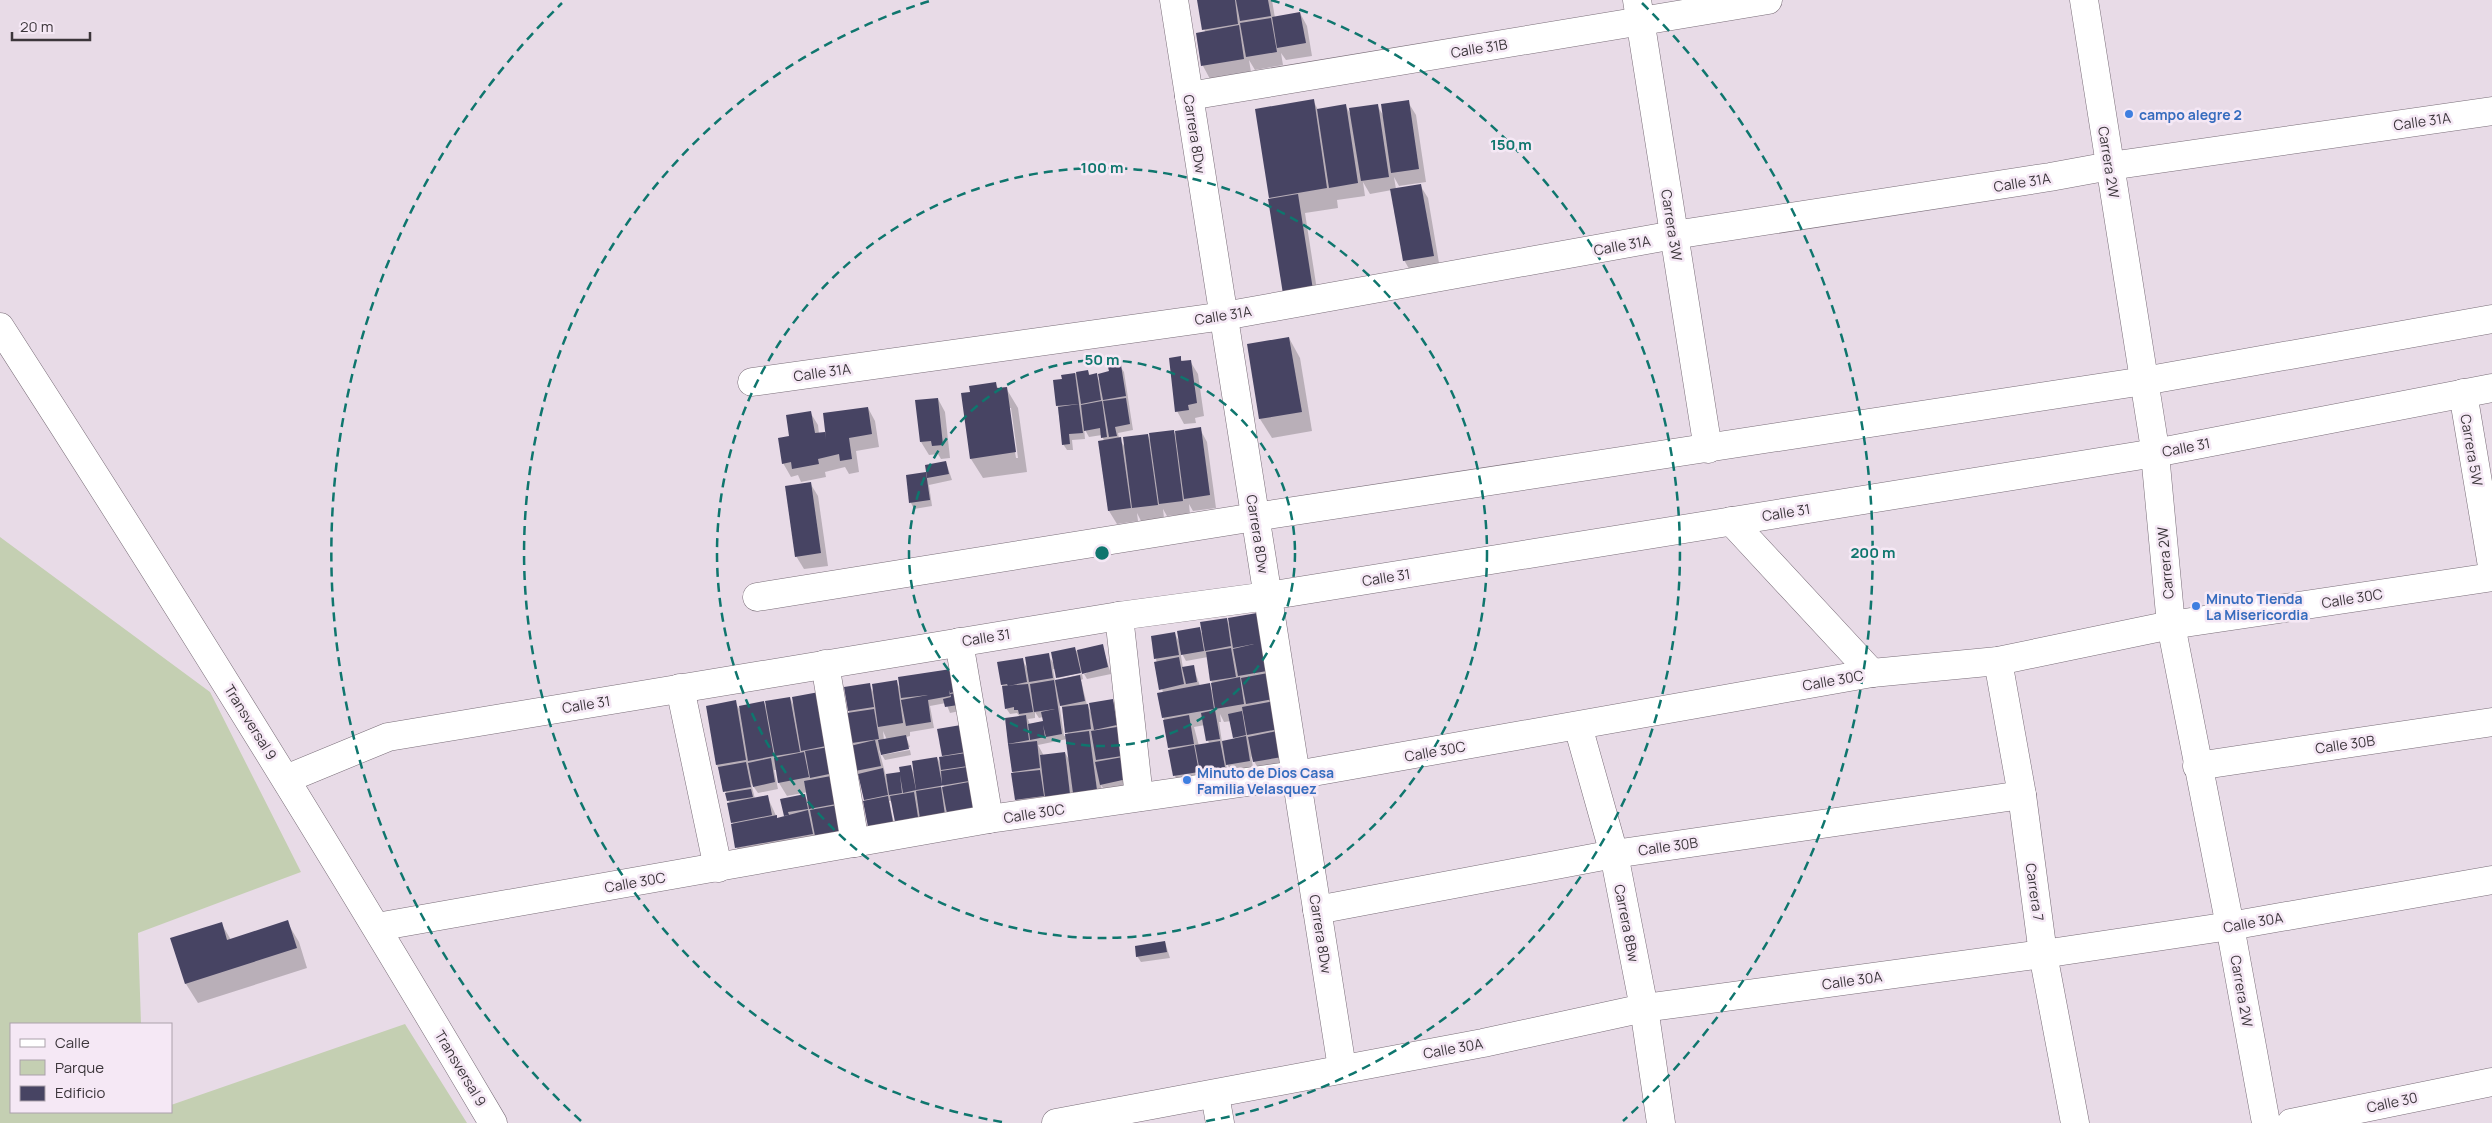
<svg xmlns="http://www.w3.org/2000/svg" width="2492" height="1123" viewBox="0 0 2492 1123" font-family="Manrope,sans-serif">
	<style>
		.green { fill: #c4cfb2 }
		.shadow { fill: #0003; fill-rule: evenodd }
		.building { fill: #474463 }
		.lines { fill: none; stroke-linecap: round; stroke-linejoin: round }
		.street-casing { stroke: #796d78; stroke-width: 29 }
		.secondary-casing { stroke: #796d78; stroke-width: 29 }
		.street { stroke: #fff; stroke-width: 28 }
		.secondary { stroke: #fff; stroke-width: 28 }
		.ring { fill: none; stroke: #0f766e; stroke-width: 2.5; stroke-dasharray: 9 6 }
		.shop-dot { fill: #3f7fe0; stroke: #f5e8f5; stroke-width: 2 }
		.labels { text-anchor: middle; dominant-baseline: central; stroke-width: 5; stroke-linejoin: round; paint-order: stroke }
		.street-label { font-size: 14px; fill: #3c363b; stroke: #f5e8f5 }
		.shop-label { font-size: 14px; font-weight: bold; fill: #366cbe; stroke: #f5e8f5; text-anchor: start }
		.centre { fill: #0f766e; stroke: #f5e8f5; stroke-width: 2.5 }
		.ring-label { font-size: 15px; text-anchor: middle; font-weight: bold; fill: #0f766e; stroke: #f5e8f5; stroke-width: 5; stroke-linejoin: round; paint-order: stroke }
	</style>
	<rect width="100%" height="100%" fill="#e8dbe7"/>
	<polygon class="green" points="0,537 210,692 301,872 138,933 141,1024 11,1024 11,1112 171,1112 171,1105 405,1024 467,1123 0,1123"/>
	<g class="shadow">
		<polygon points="1199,0 1272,0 1275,18 1300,13 1307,26 1312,56 1286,60 1281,53 1283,65 1255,70 1249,60 1251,72 1210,79 1203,66 1197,34 1205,32"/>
		<polygon points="1313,100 1318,110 1345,105 1351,115 1377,105 1384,117 1408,102 1416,115 1426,182 1399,186 1394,177 1396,189 1420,185 1428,198 1440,269 1412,274 1404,260 1392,190 1370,194 1363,182 1365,196 1337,200 1338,208 1305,213 1319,303 1270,197"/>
		<polygon points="1289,338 1300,358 1312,431 1272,438 1260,419"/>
		<polygon points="1180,358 1183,362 1190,361 1198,374 1204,416 1195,418 1196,423 1184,424 1177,411"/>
		<polygon points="1120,366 1124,372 1133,430 1118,433 1119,439 1125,447 1147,435 1152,442 1173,431 1178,439 1200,429 1207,442 1216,508 1193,511 1189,504 1190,514 1167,516 1163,509 1164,518 1141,521 1137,513 1138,521 1117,524 1109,511 1099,442 1104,441 1102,435 1089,437 1084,428 1085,439 1072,440 1073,450 1067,450 1063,444 1054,381 1063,380 1062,376 1088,371 1090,376 1096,375 1100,382"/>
		<path d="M995,384l4,5 7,-1 12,20 9,64 -44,6 -12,-19zM1008,408h3l7,50h-2z"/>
		<polygon points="938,399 945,412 950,458 941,459 938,454 929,455 921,442"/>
		<polygon points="868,408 875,421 879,447 856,451 859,472 849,474 845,467 825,472 826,477 801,482 798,475 791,477 783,463 791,437 810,412 818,425 819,434 827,432"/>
		<polygon points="946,462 952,480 929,485 932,506 914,509 911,503 907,476 928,473"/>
		<polygon points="810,483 818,496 828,566 804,569 796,556"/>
		<path d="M1256,614l33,156 -27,5 -11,-19 2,11 -22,4 -5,-9 1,11 -49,9 -3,-6 -16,-82 4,-1 -7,-34 19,-25 5,9 19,-15 4,7 23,-16 5,8zM1180,650l6,11 22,-4 5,35 -4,-8 -9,2 -7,-20 -10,2zM1220,714l4,8 7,-1 4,19 -13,2 -3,-20h2zM1205,725l4,19 -10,2 -5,-19z"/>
		<path d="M1102,645l9,29 -24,5 -3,-5 3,-1v-2l-29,7 -2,-9h-3l2,12 27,-7 1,5 -2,1 6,25 4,7 21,-12 4,6 14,80 -25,5 -4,-6 3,18 -80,10 -8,-13 -6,-57 10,-26 -3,-4 -7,1 -4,-6 -4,-24 20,-25 6,11 20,-15 6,9 20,-16 2,3zM1059,702l4,7 5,26 -4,1zM1035,712l4,6 4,-1 1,5 -14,3 -2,-6 7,-1zM1067,739l3,22 -5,-8 -21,3 -6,-11zM1076,792l1,3h-26z"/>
		<path d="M950,670l10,41 -10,2 -4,-10 -16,3 4,22 -24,4v4l-4,1 4,10 -28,7 -3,-4 7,26 15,-3 10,-6 4,8 22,-17 5,8 1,-10 18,-30 15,89 -30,-5 2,11 -48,7 -8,-27h-3l6,27 -26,-1 -9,-49 -4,-7 -7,-60 20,-26 5,8 22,-12 5,9zM883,731l4,9h-3zM940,780l5,8h-3l-4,-7z"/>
		<path d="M818,693l31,151 -105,17 -7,-13 -7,-44 -13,-39 18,-63 6,10 23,-9 4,7 22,-12 4,8zM774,770h3l2,13 8,13 21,-4 1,12 -4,-8 -23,4 4,17 -8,3 -11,-24 -12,3 -4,-16 7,10 20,-4z"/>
		<polygon points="910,750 911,755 885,760 882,755"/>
		<polygon points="287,922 299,942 307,968 198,1003 186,984 172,939 221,923 231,940"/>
		<polygon points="1165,942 1170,958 1141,962 1137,956"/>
	</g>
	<g class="building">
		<polygon points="1197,0 1235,0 1238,24 1202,30"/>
		<polygon points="1236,0 1268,0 1271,16 1240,21"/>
		<polygon points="1300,12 1306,43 1277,48 1272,17"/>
		<polygon points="1271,18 1277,52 1246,57 1240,23"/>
		<polygon points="1239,25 1244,59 1201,66 1196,33"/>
		<polygon points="1314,99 1327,188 1269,198 1255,109"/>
		<polygon points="1409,100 1419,169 1391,173 1381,104"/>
		<polygon points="1346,104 1358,183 1329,188 1317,109"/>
		<polygon points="1378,104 1389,177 1361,181 1349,108"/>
		<polygon points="1421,184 1434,256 1403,261 1390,189"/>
		<polygon points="1298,194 1313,290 1283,294 1268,199"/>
		<polygon points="1289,337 1302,412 1259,419 1247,344"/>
		<polygon points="1181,356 1181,361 1191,360 1197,403 1188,405 1189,410 1175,412 1169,358"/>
		<polygon points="1121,365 1126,396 1103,400 1098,374 1109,371 1108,367"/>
		<polygon points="1088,370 1089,375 1097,373 1101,400 1081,404 1076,372"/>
		<polygon points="1075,373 1079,404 1056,406 1053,380 1062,379 1061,375"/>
		<polygon points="996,382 997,388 1007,387 1016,452 970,459 961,393 970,392 969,386"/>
		<polygon points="938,398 943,445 932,446 931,441 920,442 915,400"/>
		<polygon points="1126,398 1130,424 1115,427 1117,436 1109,437 1103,401"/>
		<polygon points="1102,401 1107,437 1101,438 1100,428 1084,431 1081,405"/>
		<polygon points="1079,404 1083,433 1069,434 1070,444 1062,445 1058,407"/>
		<polygon points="868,407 872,434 849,438 852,459 840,461 839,454 818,459 819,464 792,469 791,462 782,464 778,438 789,436 786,415 811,411 815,433 825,432 826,439 823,413"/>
		<polygon points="1201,427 1210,495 1184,499 1175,431"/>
		<polygon points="1174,430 1183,501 1159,504 1149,433"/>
		<polygon points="1148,434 1158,505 1132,508 1123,437"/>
		<polygon points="1121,437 1131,508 1108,511 1098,441"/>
		<polygon points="946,461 949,474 927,478 925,465"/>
		<polygon points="926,472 930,500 909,503 906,475"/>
		<polygon points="811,482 821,553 795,557 785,486"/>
		<polygon points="1257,613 1267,671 1238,676 1233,649 1254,644 1233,648 1228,618"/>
		<polygon points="1227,618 1231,646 1205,651 1200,622"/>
		<polygon points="1200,627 1204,651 1181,655 1177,631"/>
		<polygon points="1175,632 1179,655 1154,659 1151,636"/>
		<polygon points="1103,644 1108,667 1082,674 1077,650"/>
		<polygon points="1075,647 1081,673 1056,678 1051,652"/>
		<polygon points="1231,648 1236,677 1210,681 1206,652"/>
		<polygon points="1049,653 1053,678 1029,682 1025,657"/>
		<polygon points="1179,657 1184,684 1159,690 1154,662"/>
		<polygon points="1023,658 1027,682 1008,686 1007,684 1001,685 997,662"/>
		<polygon points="1194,665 1197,682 1186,684 1182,667"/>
		<polygon points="951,669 954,692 950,693 949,690 950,696 928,700 931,722 906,726 901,700 928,695 901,698 898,677"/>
		<polygon points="1268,673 1273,699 1246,704 1241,678"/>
		<polygon points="1080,675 1085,701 1060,706 1055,680"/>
		<polygon points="1240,677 1244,704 1215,709 1211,683"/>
		<polygon points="897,680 903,723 878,727 872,684"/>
		<polygon points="1054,680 1062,734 1046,737 1043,725 1045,737 1030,740 1028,724 1043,721 1041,712 1055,709 1034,712 1030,684"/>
		<polygon points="870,683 874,707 848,711 844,687"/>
		<polygon points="1210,683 1214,709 1162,718 1157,693"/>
		<polygon points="1028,684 1033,712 1019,714 1018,710 1014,710 1014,707 1005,709 1002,686"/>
		<polygon points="819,692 826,746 801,751 792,697"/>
		<polygon points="956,693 958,705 945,707 943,699 951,697 950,694"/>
		<polygon points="790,697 800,752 775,756 765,701"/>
		<polygon points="1113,699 1117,725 1094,730 1089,703"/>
		<polygon points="736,700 746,760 716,765 706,706"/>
		<polygon points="764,701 774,756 748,761 739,706"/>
		<polygon points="1274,701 1279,729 1247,735 1242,707"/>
		<polygon points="1088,704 1091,729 1065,733 1062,707"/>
		<polygon points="874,709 879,739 852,743 847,713"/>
		<polygon points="1215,710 1220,739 1206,741 1201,713"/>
		<polygon points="1242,711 1246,735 1233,738 1228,714"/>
		<polygon points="1026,715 1029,740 1008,744 1005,718"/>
		<polygon points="1189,715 1194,744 1168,748 1163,720"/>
		<polygon points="961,725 966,752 942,756 937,729"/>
		<polygon points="1117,727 1122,756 1096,760 1091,731"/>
		<polygon points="1089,731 1097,790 1073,793 1065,734"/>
		<polygon points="1277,731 1282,757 1253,762 1248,737"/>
		<polygon points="906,735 909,749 881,755 878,740"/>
		<polygon points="1246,736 1250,761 1226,765 1222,741"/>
		<polygon points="875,740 881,766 855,771 850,746"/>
		<polygon points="1037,741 1040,768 1012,772 1008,744"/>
		<polygon points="1220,741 1225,767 1200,772 1195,745"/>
		<polygon points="1194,745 1199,772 1173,776 1168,750"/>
		<polygon points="829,747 834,773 810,778 805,751"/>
		<polygon points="804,752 809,777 778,783 774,758"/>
		<polygon points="1065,752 1070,794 1045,797 1040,755"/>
		<polygon points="966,753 968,766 941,770 939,757"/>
		<polygon points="937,757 942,784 941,771 967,767 969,781 916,790 912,761"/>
		<polygon points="1123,757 1127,779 1100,785 1095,762"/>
		<polygon points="771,758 775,782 753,787 748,763"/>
		<polygon points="746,762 751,787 723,792 718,767"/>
		<polygon points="911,765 916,790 903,793 900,775 902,793 889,795 886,774 900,772 899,767"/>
		<polygon points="883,768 888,795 864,800 858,774"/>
		<polygon points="1040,770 1044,796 1015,800 1011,773"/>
		<polygon points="831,776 836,804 809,809 804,781"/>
		<polygon points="969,782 974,809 947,814 942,787"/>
		<polygon points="941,787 945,815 920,819 916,791"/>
		<polygon points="751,789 753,797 727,801 725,793"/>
		<polygon points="914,792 918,817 895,822 890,796"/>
		<polygon points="805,794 808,809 788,812 789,815 784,816 780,799"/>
		<polygon points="768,795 772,815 731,823 727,803"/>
		<polygon points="888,796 893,822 868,827 863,801"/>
		<polygon points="838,805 842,831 815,836 810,810"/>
		<polygon points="808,810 813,834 735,848 731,824 777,815 777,818"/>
		<polygon points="288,920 297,948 185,984 170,938 222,922 227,940"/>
		<polygon points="1165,941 1167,952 1136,957 1135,946"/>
	</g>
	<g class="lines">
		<g class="street-casing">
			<g id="street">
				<polyline points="1174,0 1342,1068"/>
				<polyline points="1637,0 1708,449"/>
				<polyline points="2084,0 2154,443 2171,625 2230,926 2266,1123"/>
				<polyline points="1189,96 1768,0"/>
				<polyline points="752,382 1224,316 1674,235 2050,177 2110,166 2492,111"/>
				<polyline points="2463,393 2492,566"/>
				<polyline points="1731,521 1872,673"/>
				<polyline points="757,597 1255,517 2144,381 2492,319"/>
				<polyline points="1119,616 1139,797"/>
				<polyline points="959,642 989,819"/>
				<polyline points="1998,661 2022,795 2043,954 2075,1123"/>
				<polyline points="825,664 855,843"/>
				<polyline points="680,688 718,868"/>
				<polyline points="1578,726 1614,854 1644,1008 1661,1123"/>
				<polyline points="2197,766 2492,722"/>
				<polyline points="286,779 388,737 1119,616 1268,596 2155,453 2492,388"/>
				<polyline points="1317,910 1614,854 2022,795"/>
				<polyline points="377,927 989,819 1296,775 1872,673 1998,661 2171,625 2492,577"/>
				<polyline points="1215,1095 1220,1123"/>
				<polyline points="1056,1123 1483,1043 1644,1008 2043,954 2230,926 2492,880"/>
				<polyline points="2291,1123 2492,1082"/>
			</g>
		</g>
		<g class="secondary-casing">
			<path id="secondary" d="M0,327c169,262 334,527 493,796"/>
		</g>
		<use href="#street" class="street"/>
		<use href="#secondary" class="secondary"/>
	</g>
	<g class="ring">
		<circle cx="1102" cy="553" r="193"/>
		<circle cx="1102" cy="553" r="385"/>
		<path d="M1002 1122A578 578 0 0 1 933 0M1271 0A578 578 0 0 1 1202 1122"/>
		<path d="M581 1121A771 771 0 0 1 562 3M1642 3A771 771 0 0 1 1623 1121"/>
	</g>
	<g class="shop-dot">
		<circle cx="2129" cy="114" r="5"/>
		<circle cx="2196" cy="606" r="5"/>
		<circle cx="1187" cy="780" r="5"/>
	</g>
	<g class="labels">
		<g class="street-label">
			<text transform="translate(1479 48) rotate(-9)">Calle 31B</text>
			<text transform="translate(2422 121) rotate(-8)">Calle 31A</text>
			<text transform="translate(1195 134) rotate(81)">Carrera 8Dw</text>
			<text transform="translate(2109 162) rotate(81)">Carrera 2W</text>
			<text transform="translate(2022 182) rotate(-9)">Calle 31A</text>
			<text transform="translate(1672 225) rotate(81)">Carrera 3W</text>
			<text transform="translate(1622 245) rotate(-10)">Calle 31A</text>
			<text transform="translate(1223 315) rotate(-9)">Calle 31A</text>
			<text transform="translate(822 372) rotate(-8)">Calle 31A</text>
			<text transform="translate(2186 447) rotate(-11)">Calle 31</text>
			<text transform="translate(2472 450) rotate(80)">Carrera 5W</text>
			<text transform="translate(1786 512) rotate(-9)">Calle 31</text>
			<text transform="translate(1258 534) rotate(81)">Carrera 8Dw</text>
			<text transform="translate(2165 563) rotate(-95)">Carrera 2W</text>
			<text transform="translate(1386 577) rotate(-9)">Calle 31</text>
			<text transform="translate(2352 598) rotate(-9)">Calle 30C</text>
			<text transform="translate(986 637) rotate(-9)">Calle 31</text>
			<text transform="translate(1833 680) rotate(-10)">Calle 30C</text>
			<text transform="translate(586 704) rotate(-9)">Calle 31</text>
			<text transform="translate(251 722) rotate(58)">Transversal 9</text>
			<text transform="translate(2345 744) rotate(-8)">Calle 30B</text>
			<text transform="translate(1435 751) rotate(-10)">Calle 30C</text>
			<text transform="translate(1034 813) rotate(-9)">Calle 30C</text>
			<text transform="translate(1668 846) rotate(-8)">Calle 30B</text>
			<text transform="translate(635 882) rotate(-10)">Calle 30C</text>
			<text transform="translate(2035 892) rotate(82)">Carrera 7</text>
			<text transform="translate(2253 922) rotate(-10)">Calle 30A</text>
			<text transform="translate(1627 923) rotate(79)">Carrera 8Bw</text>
			<text transform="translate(1321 934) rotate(81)">Carrera 8Dw</text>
			<text transform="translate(1852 980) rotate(-8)">Calle 30A</text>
			<text transform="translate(2242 991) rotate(80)">Carrera 2W</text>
			<text transform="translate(1453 1048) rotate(-10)">Calle 30A</text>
			<text transform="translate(461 1068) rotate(59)">Transversal 9</text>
			<text transform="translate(2392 1102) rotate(-12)">Calle 30</text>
		</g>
		<g class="shop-label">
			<text x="2139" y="114">campo alegre 2</text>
			<text x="2206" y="598">Minuto Tienda<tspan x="2206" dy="16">La Misericordia</tspan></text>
			<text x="1197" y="772">Minuto de Dios Casa<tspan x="1197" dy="16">Familia Velasquez</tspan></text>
		</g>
	</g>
	<circle cx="1102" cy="553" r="8" class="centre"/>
	<g class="ring-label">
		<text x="1511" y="150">150 m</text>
		<text x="1102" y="173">100 m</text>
		<text x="1102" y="365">50 m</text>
		<text x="1873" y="558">200 m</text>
	</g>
	<rect x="10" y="1023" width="162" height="90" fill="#f5e8f5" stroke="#aba1ab"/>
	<rect x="20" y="1039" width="25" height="8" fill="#ffffff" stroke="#aba1ab"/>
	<text x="55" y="1048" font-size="15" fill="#3c363b">Calle</text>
	<rect x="20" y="1060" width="25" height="15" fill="#c4cfb2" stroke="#aba1ab"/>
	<text x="55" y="1073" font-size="15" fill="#3c363b">Parque</text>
	<rect x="20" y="1086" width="25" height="15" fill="#474463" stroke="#aba1ab"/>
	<text x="55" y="1098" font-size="15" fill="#3c363b">Edificio</text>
	<path d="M12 32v8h78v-8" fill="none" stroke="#3c363b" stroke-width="2.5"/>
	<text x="20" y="32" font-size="15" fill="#3c363b" stroke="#f5e8f5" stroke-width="4" paint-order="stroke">20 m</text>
</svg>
